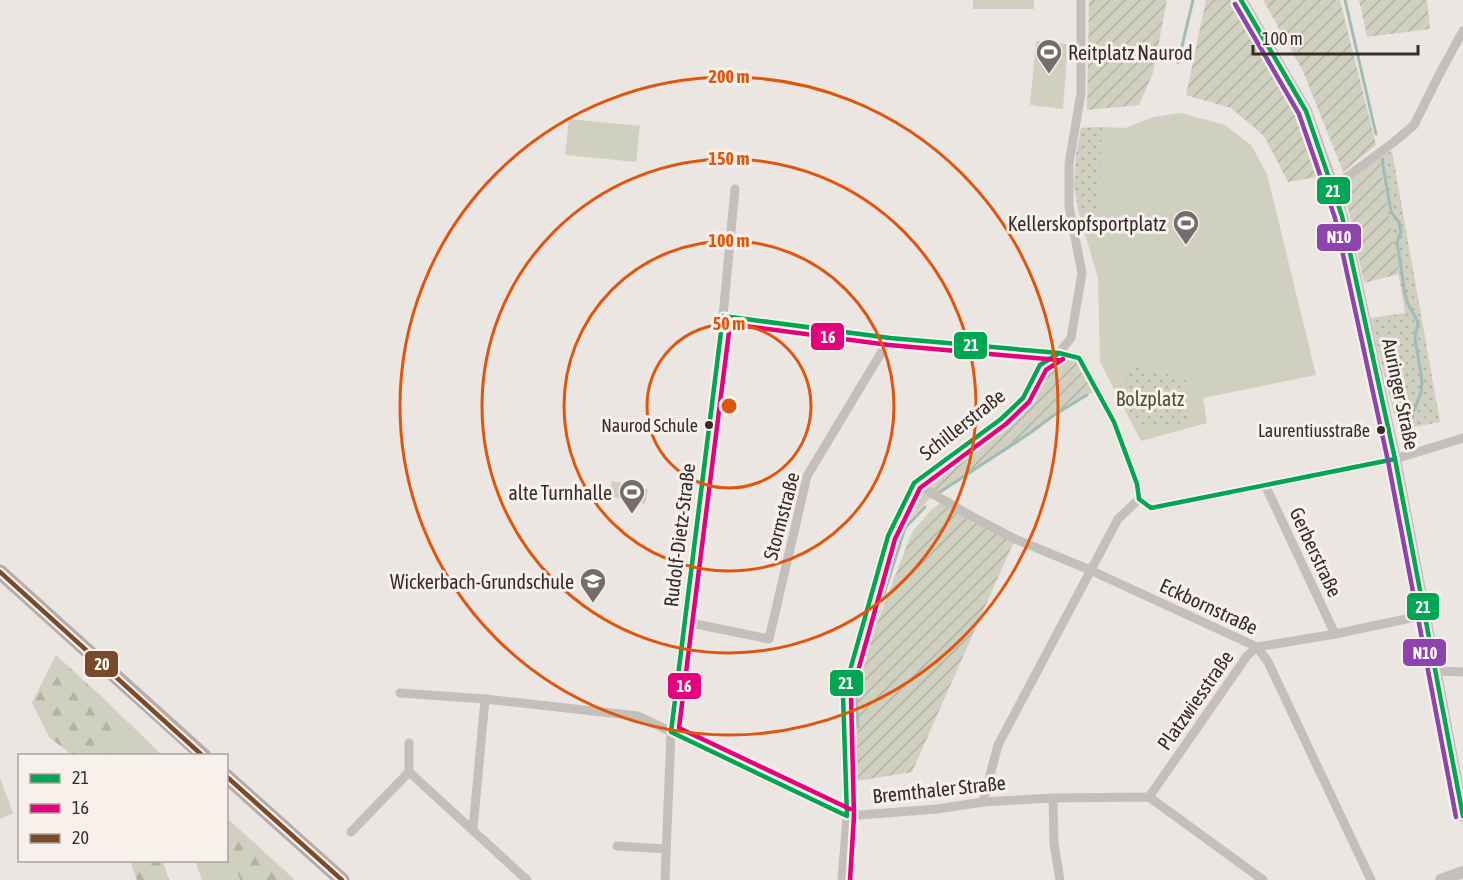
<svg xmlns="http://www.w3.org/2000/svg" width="1463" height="880" viewBox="0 0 1463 880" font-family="'Asap Condensed',sans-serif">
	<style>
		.grass { fill: #cfd0bf }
		.forest { fill: url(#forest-firs) }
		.park { fill: url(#park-dots) }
		.garden { fill: url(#garden-furrows) }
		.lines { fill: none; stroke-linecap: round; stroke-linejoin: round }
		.stream { stroke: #a1bcb8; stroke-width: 3 }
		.minor { stroke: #c5bfbc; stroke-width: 9 }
		.tertiary { stroke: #c5bfbc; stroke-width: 12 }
		.primary { stroke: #b4adab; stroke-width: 15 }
		.bus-1-casing { stroke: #f8f0eb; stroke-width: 9 }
		.bus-2-casing { stroke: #f8f0eb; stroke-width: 9 }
		.bus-3-casing { stroke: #f8f0eb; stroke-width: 9 }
		.bus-4-casing { stroke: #f8f0eb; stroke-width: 9 }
		.bus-1 { stroke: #00a651; stroke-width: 4.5 }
		.bus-2 { stroke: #e5007d; stroke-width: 4.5 }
		.bus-3 { stroke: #7a4b2a; stroke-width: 4.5 }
		.bus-4 { stroke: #8e44ad; stroke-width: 4.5 }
		.ring { fill: none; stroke: #df570e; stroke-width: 3 }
		.bus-dot { fill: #362c2a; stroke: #f8f0eb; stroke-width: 2 }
		.labels { text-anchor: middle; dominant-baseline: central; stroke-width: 6; stroke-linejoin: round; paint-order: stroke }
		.bus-label { font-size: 18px; fill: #362c2a; stroke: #f8f0eb; text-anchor: end }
		.poi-label { font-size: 20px; fill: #362c2a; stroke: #f8f0eb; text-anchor: end }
		.street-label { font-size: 20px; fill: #362c2a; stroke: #f8f0eb }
		.park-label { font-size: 20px; fill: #4b5131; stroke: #f8f0eb }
		.centre { fill: #df570e; stroke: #f8f0eb; stroke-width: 3 }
		.ring-label { font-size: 18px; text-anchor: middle; font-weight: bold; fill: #df570e; stroke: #f8f0eb; stroke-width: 6; stroke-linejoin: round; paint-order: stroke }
		.line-badge { stroke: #f8f0eb; stroke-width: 2 }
		.badge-label { font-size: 16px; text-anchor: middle; font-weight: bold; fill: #fff }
	</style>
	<defs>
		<pattern id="forest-firs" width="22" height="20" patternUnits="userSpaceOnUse" patternTransform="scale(1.5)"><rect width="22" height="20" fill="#cfd0bf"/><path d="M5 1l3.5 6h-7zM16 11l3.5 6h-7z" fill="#b2b3a4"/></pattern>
		<pattern id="park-dots" width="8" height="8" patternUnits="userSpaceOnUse" patternTransform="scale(1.5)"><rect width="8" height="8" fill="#cfd0bf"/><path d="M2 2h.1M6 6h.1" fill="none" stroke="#b2b3a4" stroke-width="1.8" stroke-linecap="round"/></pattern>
		<pattern id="garden-furrows" width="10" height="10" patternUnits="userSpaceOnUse" patternTransform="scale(1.5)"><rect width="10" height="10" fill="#cfd0bf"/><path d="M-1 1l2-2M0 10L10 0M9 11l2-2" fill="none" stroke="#b2b3a4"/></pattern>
	</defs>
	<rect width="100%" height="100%" fill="#ece6e3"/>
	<g class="grass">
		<rect x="973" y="0" width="61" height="9"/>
		<polygon points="1036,41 1068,44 1063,109 1030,105"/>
		<polygon points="1181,113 1225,125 1251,145 1267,174 1316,375 1203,398 1207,423 1141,441 1100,362 1098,278 1079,214 1074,185 1076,156 1081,128 1102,127 1125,128 1154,117"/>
		<polygon points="569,119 640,126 636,162 565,155"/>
		<polygon points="612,481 648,489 645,504 608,496"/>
		<polygon points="914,483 932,496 904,526 862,662 856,703 858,727 850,782 843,695 888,536"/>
		<polygon points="101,696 162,755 121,755"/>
		<polygon points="0,778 13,813 0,819"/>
		<polygon points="227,841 240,880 202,880 195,861 226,860"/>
	</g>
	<g class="forest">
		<polygon points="56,655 101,696 121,755 72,755 49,737 32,703"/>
		<polygon points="227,818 295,880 240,880 227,841"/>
		<polygon points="130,861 163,861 169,880 137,880"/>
	</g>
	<g class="park">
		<polygon points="1102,127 1099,211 1079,214 1074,185 1076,156 1081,128"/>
		<polygon points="1392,151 1440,422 1398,430 1370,318 1405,313 1379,156"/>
		<polygon points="1128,366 1185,378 1191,421 1170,426 1133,423 1122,400"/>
	</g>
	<g class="garden">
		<polygon points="1089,0 1167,0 1153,73 1139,105 1087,110"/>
		<polygon points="1206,0 1230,0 1298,112 1323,176 1288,182 1264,136 1231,108 1186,95"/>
		<polygon points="1263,0 1340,0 1376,145 1343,172 1303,71"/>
		<polygon points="1359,0 1427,0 1430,29 1367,37"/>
		<polygon points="1379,156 1399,274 1364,283 1349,212 1339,186"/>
		<polygon points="1059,353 1079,358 1096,390 1054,415 1030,433 938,494 914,483 1023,398 1040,365"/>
		<polygon points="943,501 1015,539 912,772 850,782 858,727 856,703 862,662 912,532 932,509"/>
	</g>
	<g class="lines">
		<g class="stream">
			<polyline points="1345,0 1376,134"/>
			<polyline points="1178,63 1193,0"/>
			<polyline points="1382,159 1391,212 1399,222 1401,232 1397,242 1405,294 1408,304 1418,322 1415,338 1422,381 1421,392 1410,421"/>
			<polyline points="937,494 1030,433 1054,415 1087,395"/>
			<polyline points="858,727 856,703 862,662 905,528 925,507"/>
		</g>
		<g class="minor">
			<polyline points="1333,187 1394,142 1414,125 1440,73 1463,31"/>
			<polyline points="723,316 890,338 1059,353 1079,358 1114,422 1137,484 1139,499"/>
			<polyline points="914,483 973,517 1015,539 1090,570 1257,647 1268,662 1371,880"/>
			<polyline points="1265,485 1335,634"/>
			<polyline points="1139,499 1151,508 1395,459 1463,438"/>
			<polyline points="686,622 769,639 807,476 890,338"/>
			<polyline points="1436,671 1463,672"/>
			<polyline points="400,693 485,699 638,716 847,816 937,809 983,802 1053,798 1149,797 1263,880"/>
			<polyline points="409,743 409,772 527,880"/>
			<polyline points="1149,797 1247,656 1257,647 1335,634 1425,615"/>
			<polyline points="1053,798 1054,844 1060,880"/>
			<polyline points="983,802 998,745 1118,519 1139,499"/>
			<polyline points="473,829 485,699"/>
			<polyline points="351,832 409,772"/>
			<polyline points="617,846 666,849"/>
			<polyline points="665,880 671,732 711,421 723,316 735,189"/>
			<polyline points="842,880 847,816 843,695 888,536 914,483 1001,419 1023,398 1040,365 1059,353 1071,338 1082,273 1069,206 1069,164 1081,93 1081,0"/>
		</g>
		<g class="tertiary">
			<polyline points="1241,0 1306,111 1331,181 1342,216 1395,459 1463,816"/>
			<polyline points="1441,880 1463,872"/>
		</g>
		<g class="primary">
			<polyline points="0,572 204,756"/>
			<polyline points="226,776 342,880"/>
		</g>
		<g class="bus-1-casing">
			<g id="bus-1">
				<polyline points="1241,0 1306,111 1342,216 1395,459 1463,816"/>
				<polygon points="723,316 890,338 1059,353 1040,365 1023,398 1001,419 914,483 888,536 843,695 847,816 671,732"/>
				<polyline points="1059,353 1079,358 1114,422 1137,484 1139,499 1151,508 1395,459"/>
			</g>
		</g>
		<g class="bus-2-casing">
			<g id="bus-2">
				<polyline points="850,809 679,728 730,324 889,345 1058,360"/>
				<polyline points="850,880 854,816 851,696 895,539 920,488 1006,424 1029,402 1046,370 1063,359"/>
			</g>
		</g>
		<g class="bus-3-casing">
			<g id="bus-3">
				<polyline points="0,572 203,756"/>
				<polyline points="226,776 342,880"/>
			</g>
		</g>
		<g class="bus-4-casing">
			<polyline id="bus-4" points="1235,4 1299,114 1335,218 1388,461 1456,817"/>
		</g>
		<use href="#bus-1" class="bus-1"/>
		<use href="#bus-2" class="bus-2"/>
		<use href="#bus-3" class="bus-3"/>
		<use href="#bus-4" class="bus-4"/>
	</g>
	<g class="ring">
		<circle cx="729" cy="406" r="82"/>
		<circle cx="729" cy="406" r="165"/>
		<circle cx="729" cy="406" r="247"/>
		<circle cx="729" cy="406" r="329"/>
	</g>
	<defs>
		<g id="stadium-pin" transform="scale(1.35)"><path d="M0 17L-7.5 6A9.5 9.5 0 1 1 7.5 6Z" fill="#766d6b" stroke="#f8f0eb"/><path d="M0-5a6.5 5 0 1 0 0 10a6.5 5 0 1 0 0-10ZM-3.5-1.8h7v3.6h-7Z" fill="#fff"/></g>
		<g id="school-pin" transform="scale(1.35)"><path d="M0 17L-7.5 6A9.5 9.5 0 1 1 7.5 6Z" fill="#766d6b" stroke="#f8f0eb"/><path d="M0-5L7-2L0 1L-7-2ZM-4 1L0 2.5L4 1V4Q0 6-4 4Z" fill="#fff"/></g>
	</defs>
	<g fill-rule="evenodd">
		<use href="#stadium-pin" x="1049" y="52"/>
		<use href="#stadium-pin" x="1186" y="223"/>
		<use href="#stadium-pin" x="632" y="492"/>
		<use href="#school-pin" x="593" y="581"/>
	</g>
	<g class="bus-dot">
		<circle cx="709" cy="425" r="5"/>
		<circle cx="1381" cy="430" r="5"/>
	</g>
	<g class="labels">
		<g class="bus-label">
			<text x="698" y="425">Naurod Schule</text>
			<text x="1370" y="430">Laurentiusstraße</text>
		</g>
		<g class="poi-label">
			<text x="1068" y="52" text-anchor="start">Reitplatz Naurod</text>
			<text x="1166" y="223">Kellerskopfsportplatz</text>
			<text x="612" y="492">alte Turnhalle</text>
			<text x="574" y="581">Wickerbach-Grundschule</text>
		</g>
		<g class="street-label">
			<text transform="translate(1401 394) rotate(78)">Auringer Straße</text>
			<text transform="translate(962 424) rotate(-38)">Schillerstraße</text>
			<text transform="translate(781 516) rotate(-75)">Stormstraße</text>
			<text transform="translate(679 535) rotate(-83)">Rudolf-Dietz-Straße</text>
			<text transform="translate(1316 552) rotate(65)">Gerberstraße</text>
			<text transform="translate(1209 606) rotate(25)">Eckbornstraße</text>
			<text transform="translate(1195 700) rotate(-55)">Platzwiesstraße</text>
			<text transform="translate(939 789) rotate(-6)">Bremthaler Straße</text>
		</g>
		<g class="park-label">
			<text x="1150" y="398">Bolzplatz</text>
		</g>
	</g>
	<circle cx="729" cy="406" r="9" class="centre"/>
	<g class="ring-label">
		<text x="729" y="83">200 m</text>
		<text x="729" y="165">150 m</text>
		<text x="729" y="247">100 m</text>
		<text x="729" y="330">50 m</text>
	</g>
	<g class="line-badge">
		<rect x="1316" y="176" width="35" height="29" rx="6" fill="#00a651"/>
		<rect x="1316" y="223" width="46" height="29" rx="6" fill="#8e44ad"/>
		<rect x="810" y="322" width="35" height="29" rx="6" fill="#e5007d"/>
		<rect x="953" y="331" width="35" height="29" rx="6" fill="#00a651"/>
		<rect x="1406" y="592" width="34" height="29" rx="6" fill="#00a651"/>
		<rect x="1402" y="638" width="45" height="29" rx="6" fill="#8e44ad"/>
		<rect x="84" y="650" width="35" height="28" rx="6" fill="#7a4b2a"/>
		<rect x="829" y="669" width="35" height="28" rx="6" fill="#00a651"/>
		<rect x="667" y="672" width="35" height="28" rx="6" fill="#e5007d"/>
	</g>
	<g class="badge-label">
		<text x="1333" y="197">21</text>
		<text x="1339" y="243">N10</text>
		<text x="828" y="343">16</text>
		<text x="971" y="351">21</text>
		<text x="1423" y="613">21</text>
		<text x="1425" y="659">N10</text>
		<text x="102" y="670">20</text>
		<text x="846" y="689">21</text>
		<text x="684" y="692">16</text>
	</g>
	<rect x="18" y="754" width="210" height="108" fill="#f8f0eb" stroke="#aaa29e" stroke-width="1.5"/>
	<rect x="30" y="774" width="30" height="9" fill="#00a651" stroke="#aaa29e" stroke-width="1.5"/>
	<text x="72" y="784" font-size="18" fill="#362c2a">21</text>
	<rect x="30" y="804" width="30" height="9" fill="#e5007d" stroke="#aaa29e" stroke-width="1.5"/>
	<text x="72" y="814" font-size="18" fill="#362c2a">16</text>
	<rect x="30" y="834" width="30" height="9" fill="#7a4b2a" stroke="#aaa29e" stroke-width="1.5"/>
	<text x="72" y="844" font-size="18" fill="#362c2a">20</text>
	<path d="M1253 45v9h165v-9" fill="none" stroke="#362c2a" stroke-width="3"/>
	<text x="1262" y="45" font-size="18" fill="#362c2a" stroke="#f8f0eb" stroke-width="4.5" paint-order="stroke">100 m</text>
</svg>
